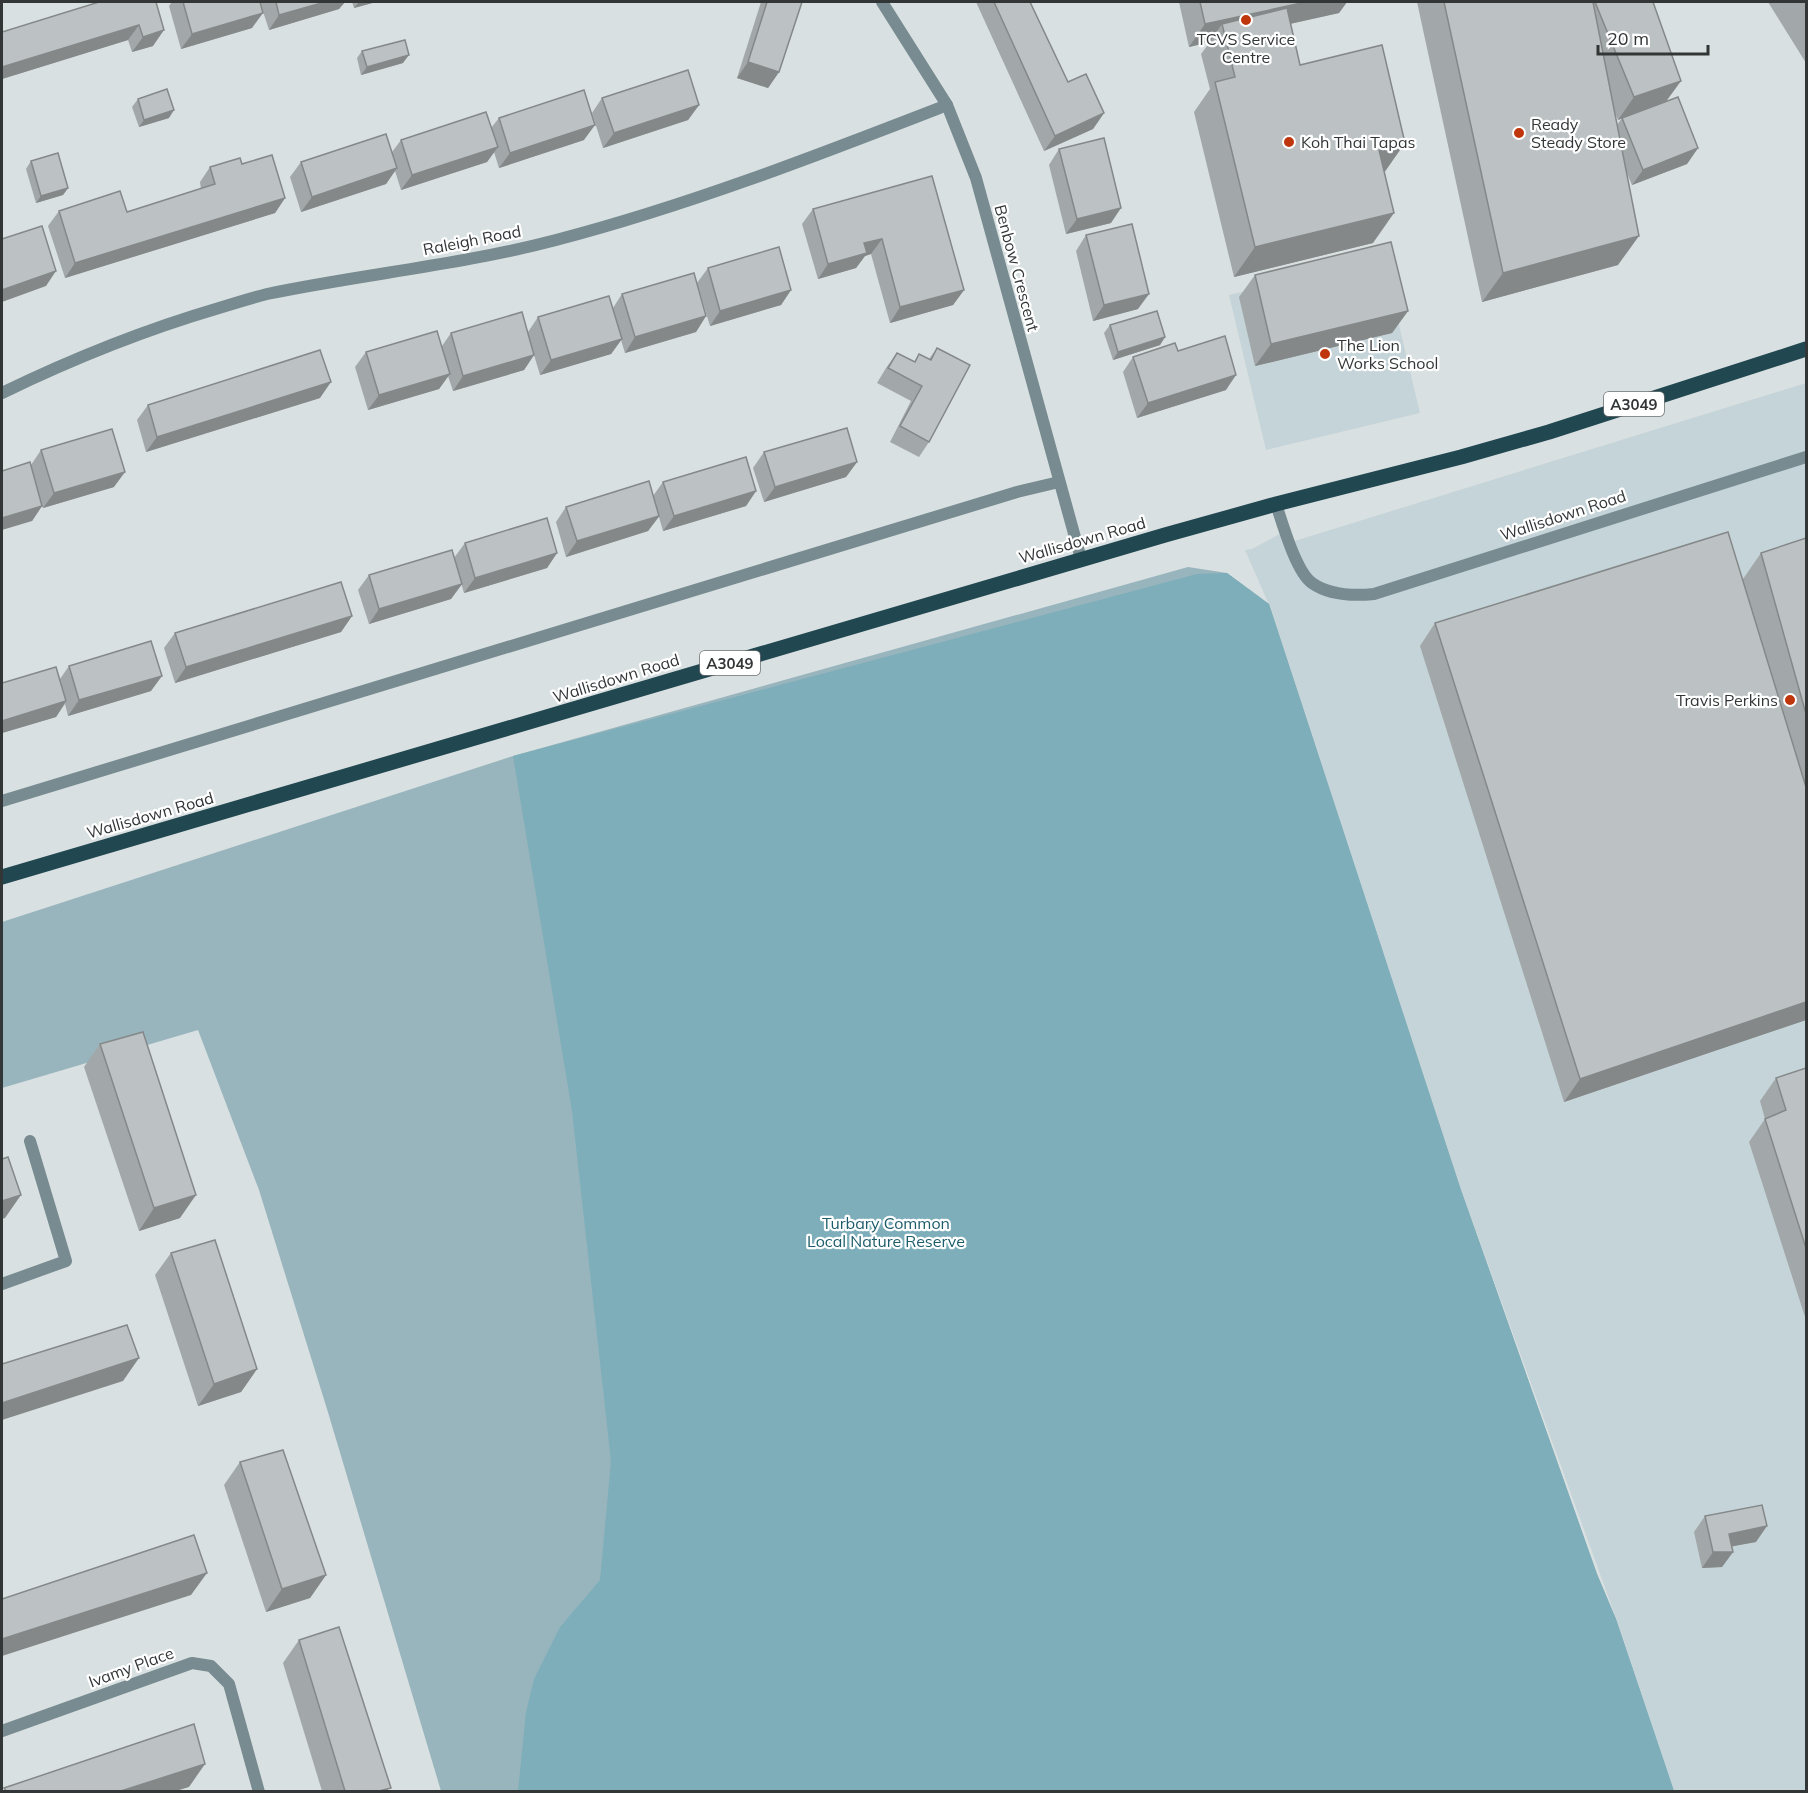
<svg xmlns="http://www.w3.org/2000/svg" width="1808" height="1793" viewBox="0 0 1808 1793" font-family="Mulish,sans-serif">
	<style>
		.built { fill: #c5d4d8 }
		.green { fill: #98b5bd }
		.forest { fill: #7eaeba }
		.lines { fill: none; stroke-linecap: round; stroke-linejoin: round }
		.street { stroke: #778b90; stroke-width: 12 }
		.primary { stroke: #214750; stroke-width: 15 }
		.wall { fill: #a2a7a9; fill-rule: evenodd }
		.shaded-wall { fill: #848889 }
		.building { fill: #bcc2c4; stroke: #848889; stroke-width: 1.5 }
		.poi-dot { fill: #bf360d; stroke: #fff; stroke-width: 2 }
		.labels { text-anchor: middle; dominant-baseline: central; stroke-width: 4.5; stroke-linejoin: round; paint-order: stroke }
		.shield { fill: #fff; stroke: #707273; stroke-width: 1.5 }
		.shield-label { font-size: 15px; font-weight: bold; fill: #333637 }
		.poi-label { font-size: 16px; fill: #333637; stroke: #fff; text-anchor: start }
		.street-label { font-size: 16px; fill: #333637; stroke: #fff }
		.park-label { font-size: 16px; fill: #1c5c6b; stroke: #fff }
	</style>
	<rect width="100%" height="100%" fill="#d9e0e1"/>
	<g class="built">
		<polygon points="1383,258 1420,413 1266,450 1229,295"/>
		<polygon points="1806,383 1806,1791 1674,1791 1616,1618 1461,1190 1270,607 1245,550 1252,549 1285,531 1288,543"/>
	</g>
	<polygon class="green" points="1188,567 1227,573 1269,604 1461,1190 1597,1574 1616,1619 1674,1791 441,1791 327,1409 259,1190 198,1030 2,1088 2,922 513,756"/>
	<polygon class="forest" points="1227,573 1269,604 1461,1190 1597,1574 1616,1619 1674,1791 518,1791 526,1712 534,1679 560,1627 600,1580 611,1461 572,1111 513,756 1197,574"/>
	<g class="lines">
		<g class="street">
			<polyline points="882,2 947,105 976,178 1081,559"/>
			<path d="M2,393c70,-34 142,-63 217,-85 16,-5 32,-10 48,-14 96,-20 194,-29 289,-54 134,-35 262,-85 391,-135"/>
			<path d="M1276,504c6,18 20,68 36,79 17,12 42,13 62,11l432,-137"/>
			<polyline points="2,801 1017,492 1059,482"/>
			<polyline points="2,1284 66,1261 30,1141"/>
			<polyline points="2,1731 192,1663 211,1666 229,1684 259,1792"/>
		</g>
		<polyline class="primary" points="2,877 1165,535 1276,504 1461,457 1549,432 1806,349"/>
	</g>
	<g class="wall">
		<polygon points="156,2 153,46 132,52 128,40 2,79 2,32"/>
		<polygon points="172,2 183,2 252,28 181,49 169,6"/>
		<polygon points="260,2 345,2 339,9 269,30"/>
		<polygon points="352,2 376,2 354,8"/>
		<polygon points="761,2 802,2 779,72 768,88 737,78"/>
		<polygon points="976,2 1030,2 1068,82 1104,113 1093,129 1044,151"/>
		<polygon points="1179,2 1347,2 1339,13 1290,24 1300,65 1384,173 1373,243 1234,277 1194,112 1210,89 1201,54 1210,42 1189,47"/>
		<path d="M1417,2h236l13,100 32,46 -11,16 -55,21 -6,-14 -8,94 -136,37zM1614,111l4,9 6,-3 -2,1 -5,7z"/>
		<polygon points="1768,2 1806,2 1806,63"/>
		<polygon points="362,51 403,63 361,75 357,58"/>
		<polygon points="602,98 699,105 688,120 603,148 592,113"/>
		<polygon points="138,99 169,118 139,127 132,107"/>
		<polygon points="499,118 584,140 499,168 494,152 487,162 401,190 395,171 386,184 301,212 290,177 301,162 392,152 401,140 491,128"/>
		<polygon points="1059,149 1111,223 1066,234 1049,165"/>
		<polygon points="31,161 68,188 63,195 36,203 26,169"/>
		<polygon points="242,164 285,198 275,213 65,278 48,226 59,211 127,212 201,189 200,182 210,167"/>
		<polygon points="932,176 964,290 953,305 890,323 871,254 865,256 856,268 818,279 802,224 813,209"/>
		<polygon points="1086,235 1138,309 1093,321 1076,251"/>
		<polygon points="708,268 791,290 781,305 710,326 697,283"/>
		<polygon points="1255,275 1408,311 1392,333 1255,366 1239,297"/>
		<polygon points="622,294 706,316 696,332 625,353 621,340 611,354 540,375 534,355 524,370 453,391 448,376 439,389 368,410 355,367 366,352 442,346 451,333 528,332 538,317 613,308"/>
		<polygon points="1110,325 1165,337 1160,345 1113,360 1104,333"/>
		<polygon points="937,348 929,442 919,457 890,442 911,401 877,383 886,368 897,353 914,362 919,354 929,359"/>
		<polygon points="1178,351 1226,390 1137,418 1123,372 1133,357"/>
		<polygon points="320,398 146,452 137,420 148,405"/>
		<polygon points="41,450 114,487 43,508 42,506 32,521 31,465"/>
		<polygon points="764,452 857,462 846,477 764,502 753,468"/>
		<polygon points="663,482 756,491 746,506 663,531 659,517 648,531 566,557 556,522 566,507 653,496"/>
		<polygon points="1806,538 1806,1020 1564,1102 1420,646 1435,623 1743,579 1761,553"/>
		<polygon points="465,543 557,553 547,568 464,593 459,576 462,584 451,599 369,624 358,590 369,575 454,558"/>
		<polygon points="352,616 341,632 175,683 164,648 175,633"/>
		<polygon points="69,666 151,691 68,716 65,704 56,717 2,733 2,683 60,679"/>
		<polygon points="100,1044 180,1218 139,1231 84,1067"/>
		<polygon points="1806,1068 1806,1320 1749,1142 1765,1119 1760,1101 1776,1078"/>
		<polygon points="171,1253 257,1369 241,1392 198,1406 155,1275"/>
		<polygon points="240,1462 326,1575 310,1598 266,1612 224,1485"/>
		<polygon points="1705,1516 1756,1542 1732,1546 1733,1552 1722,1567 1702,1568 1694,1532"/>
		<polygon points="299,1640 389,1791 322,1791 283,1663"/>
	</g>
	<g class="shaded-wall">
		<polygon points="325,2 345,2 339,9 269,30 279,15"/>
		<polygon points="359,2 376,2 354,8"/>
		<polygon points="1306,2 1347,2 1339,13 1226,38 1222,24 1210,42 1189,47 1205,24"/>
		<polygon points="263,13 252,28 181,49 192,34"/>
		<polygon points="139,25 128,40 2,79 2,67"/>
		<polygon points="164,30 153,46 132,52 143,37"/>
		<polygon points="409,55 403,63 361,75 367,67"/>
		<polygon points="748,62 779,72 768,88 737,78"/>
		<polygon points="1681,81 1665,103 1618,120 1634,97"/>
		<polygon points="699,105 688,120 603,148 614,133"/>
		<polygon points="174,110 169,118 139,127 144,120"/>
		<polygon points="1104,113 1093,129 1044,151 1055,136"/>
		<polygon points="595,125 584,140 499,168 510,153"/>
		<polygon points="1405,143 1384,173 1379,150"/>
		<polygon points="498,147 487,162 401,190 412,175"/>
		<polygon points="1698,148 1687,164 1632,185 1643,170"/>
		<polygon points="397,168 386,184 301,212 312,197"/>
		<polygon points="68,188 63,195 36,203 41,196"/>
		<polygon points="285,198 275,213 65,278 75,263"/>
		<polygon points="1121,208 1111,223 1066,234 1077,219"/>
		<polygon points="1394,213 1373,243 1234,277 1255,247"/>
		<polygon points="1639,236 1618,265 1482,302 1503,273"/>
		<polygon points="882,239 871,254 865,256 856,268 818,279 828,264 864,243"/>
		<polygon points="56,271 46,286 2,302 2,290"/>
		<polygon points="791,290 781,305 710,326 720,311"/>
		<polygon points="964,290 953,305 890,323 900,307"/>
		<polygon points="1149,294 1138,309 1093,321 1104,305"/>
		<polygon points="1408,311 1392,333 1255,366 1271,344"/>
		<polygon points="706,316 696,332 625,353 635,337"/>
		<polygon points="1165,337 1160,345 1113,360 1118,352"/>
		<polygon points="622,339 611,354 540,375 551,360"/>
		<polygon points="534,355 524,370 453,391 463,376"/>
		<polygon points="450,374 439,389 368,410 379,395"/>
		<polygon points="1236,375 1226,390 1137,418 1148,403"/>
		<polygon points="331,382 320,398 146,452 157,437"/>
		<polygon points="857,462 846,477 764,502 775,487"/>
		<polygon points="125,472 114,487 43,508 54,493"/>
		<polygon points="756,491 746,506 663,531 674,516"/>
		<polygon points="42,506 32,521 2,530 2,518"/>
		<polygon points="659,516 648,531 566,557 577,541"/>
		<polygon points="557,553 547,568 464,593 475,578"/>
		<polygon points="462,584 451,599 369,624 379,609"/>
		<polygon points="352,616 341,632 175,683 186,667"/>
		<polygon points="162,676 151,691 68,716 79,700"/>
		<polygon points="66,701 56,717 2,733 2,721"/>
		<polygon points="1806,1002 1806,1020 1564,1102 1580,1079"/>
		<polygon points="21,1195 5,1218 2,1219 2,1201"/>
		<polygon points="196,1195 180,1218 139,1231 154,1208"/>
		<polygon points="139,1358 123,1381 2,1420 2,1403"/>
		<polygon points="257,1369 241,1392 198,1406 214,1384"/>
		<polygon points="1767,1526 1756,1542 1718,1549 1729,1534"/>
		<polygon points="1713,1552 1733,1552 1722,1567 1702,1568"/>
		<polygon points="207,1573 191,1595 2,1656 2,1639"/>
		<polygon points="326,1575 310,1598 266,1612 282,1589"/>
		<polygon points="205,1764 189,1787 176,1791 121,1791"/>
	</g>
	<g class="building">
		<polygon points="99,2 156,2 164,30 143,37 139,25 2,67 2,32"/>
		<polygon points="183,2 260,2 263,13 192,34"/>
		<polygon points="276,2 325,2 279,15"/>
		<polygon points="767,2 802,2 779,72 748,62"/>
		<polygon points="994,2 1030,2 1068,82 1086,74 1104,113 1055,136"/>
		<polygon points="1200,2 1306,2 1205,24"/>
		<polygon points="1444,2 1593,2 1639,236 1503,273"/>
		<polygon points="1595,2 1653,2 1681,81 1634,97"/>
		<polygon points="1287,8 1300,65 1382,45 1405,143 1379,150 1394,213 1255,247 1215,82 1235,77 1222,24"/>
		<polygon points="405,40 409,55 367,67 362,51"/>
		<polygon points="688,70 699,105 614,133 602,98"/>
		<polygon points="167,89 174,110 144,120 138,99"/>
		<polygon points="584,90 595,125 510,153 499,118"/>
		<polygon points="1678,97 1698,148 1643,170 1622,118"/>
		<polygon points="486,112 498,147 412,175 401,140"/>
		<polygon points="386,134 397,168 312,197 301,162"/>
		<polygon points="1104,138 1121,208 1077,219 1059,149"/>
		<polygon points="58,153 68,188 41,196 31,161"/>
		<polygon points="272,155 285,198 75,263 59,211 120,191 127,212 215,184 210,167 240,158 242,164"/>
		<polygon points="932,176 964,290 900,307 882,239 864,243 867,253 828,264 813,209"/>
		<polygon points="1132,224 1149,294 1104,305 1086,235"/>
		<polygon points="42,226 56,271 2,290 2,238 2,239"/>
		<polygon points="1391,242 1408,311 1271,344 1255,275"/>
		<polygon points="779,247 791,290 720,311 708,268"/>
		<polygon points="694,273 706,316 635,337 622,294"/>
		<polygon points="609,296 622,339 551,360 538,317"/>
		<polygon points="1157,311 1165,337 1118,352 1110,325"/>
		<polygon points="522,312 534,355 463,376 451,333"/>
		<polygon points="437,331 450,374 379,395 366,352"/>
		<polygon points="1225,336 1236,375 1148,403 1133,357 1175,343 1178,351"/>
		<polygon points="937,348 970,365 929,442 900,426 922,386 888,368 897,353 915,362 919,354 931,360"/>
		<polygon points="320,350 331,382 157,437 148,405"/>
		<polygon points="847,428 857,462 775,487 764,452"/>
		<polygon points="112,429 125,472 54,493 41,450"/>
		<polygon points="746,457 756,491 674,516 663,482"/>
		<polygon points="30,462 42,506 2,518 2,471"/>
		<polygon points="649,481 659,516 577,541 566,507"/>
		<polygon points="547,518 557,553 475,578 465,543"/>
		<polygon points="1728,532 1806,787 1806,1002 1580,1079 1435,623"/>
		<polygon points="1806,538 1806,714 1761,553"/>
		<polygon points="452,550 462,584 379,609 369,575"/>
		<polygon points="341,582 352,616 186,667 175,633"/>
		<polygon points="151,641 162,676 79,700 69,666"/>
		<polygon points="56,667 66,701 2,721 2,683"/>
		<polygon points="143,1032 196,1195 154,1208 100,1044"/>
		<polygon points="1806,1068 1806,1248 1765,1119 1786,1110 1776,1078"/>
		<polygon points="8,1157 21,1195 2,1201 2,1159"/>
		<polygon points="215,1240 257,1369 214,1384 171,1253"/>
		<polygon points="127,1325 139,1358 2,1403 2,1364"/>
		<polygon points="283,1450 326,1575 282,1589 240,1462"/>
		<polygon points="1762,1505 1767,1526 1729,1534 1733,1552 1713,1552 1705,1516"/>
		<polygon points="194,1535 207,1573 2,1639 2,1599"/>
		<polygon points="339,1627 391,1788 379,1791 345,1791 299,1640"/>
		<polygon points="194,1724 205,1764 121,1791 6,1791 4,1788"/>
	</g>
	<g class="poi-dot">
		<circle cx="1246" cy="20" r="6"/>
		<circle cx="1519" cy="133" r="6"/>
		<circle cx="1289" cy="142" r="6"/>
		<circle cx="1325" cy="354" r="6"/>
		<circle cx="1790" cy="700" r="6"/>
	</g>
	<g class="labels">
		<g class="shield">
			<rect x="1604" y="392" width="60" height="24" rx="4.5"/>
			<rect x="700" y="651" width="60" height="24" rx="4.5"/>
		</g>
		<g class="shield-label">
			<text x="1634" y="404">A3049</text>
			<text x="730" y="663">A3049</text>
		</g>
		<g class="poi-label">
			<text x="1246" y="39" text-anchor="middle">TCVS Service<tspan x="1246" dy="18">Centre</tspan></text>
			<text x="1531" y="124">Ready<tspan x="1531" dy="18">Steady Store</tspan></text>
			<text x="1301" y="142">Koh Thai Tapas</text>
			<text x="1337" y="345">The Lion<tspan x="1337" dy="18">Works School</tspan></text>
			<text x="1778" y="700" text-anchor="end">Travis Perkins</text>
		</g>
		<g class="street-label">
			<text transform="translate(472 240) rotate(-11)">Raleigh Road</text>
			<text transform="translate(1017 268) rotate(75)">Benbow Crescent</text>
			<text transform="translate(1563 515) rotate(-18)">Wallisdown Road</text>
			<text transform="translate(1082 540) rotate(-16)">Wallisdown Road</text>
			<text transform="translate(616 678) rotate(-17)">Wallisdown Road</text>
			<text transform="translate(150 815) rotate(-16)">Wallisdown Road</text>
			<text transform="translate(131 1667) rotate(-20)">Ivamy Place</text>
		</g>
		<g class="park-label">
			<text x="886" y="1223">Turbary Common<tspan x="886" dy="18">Local Nature Reserve</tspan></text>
		</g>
	</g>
	<rect width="1808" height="1793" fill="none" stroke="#333637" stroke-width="6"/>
	<path d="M1598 45v9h110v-9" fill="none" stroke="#333637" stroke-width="3"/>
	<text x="1607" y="45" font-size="18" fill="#333637" stroke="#ffffff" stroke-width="4.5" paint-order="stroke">20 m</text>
</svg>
